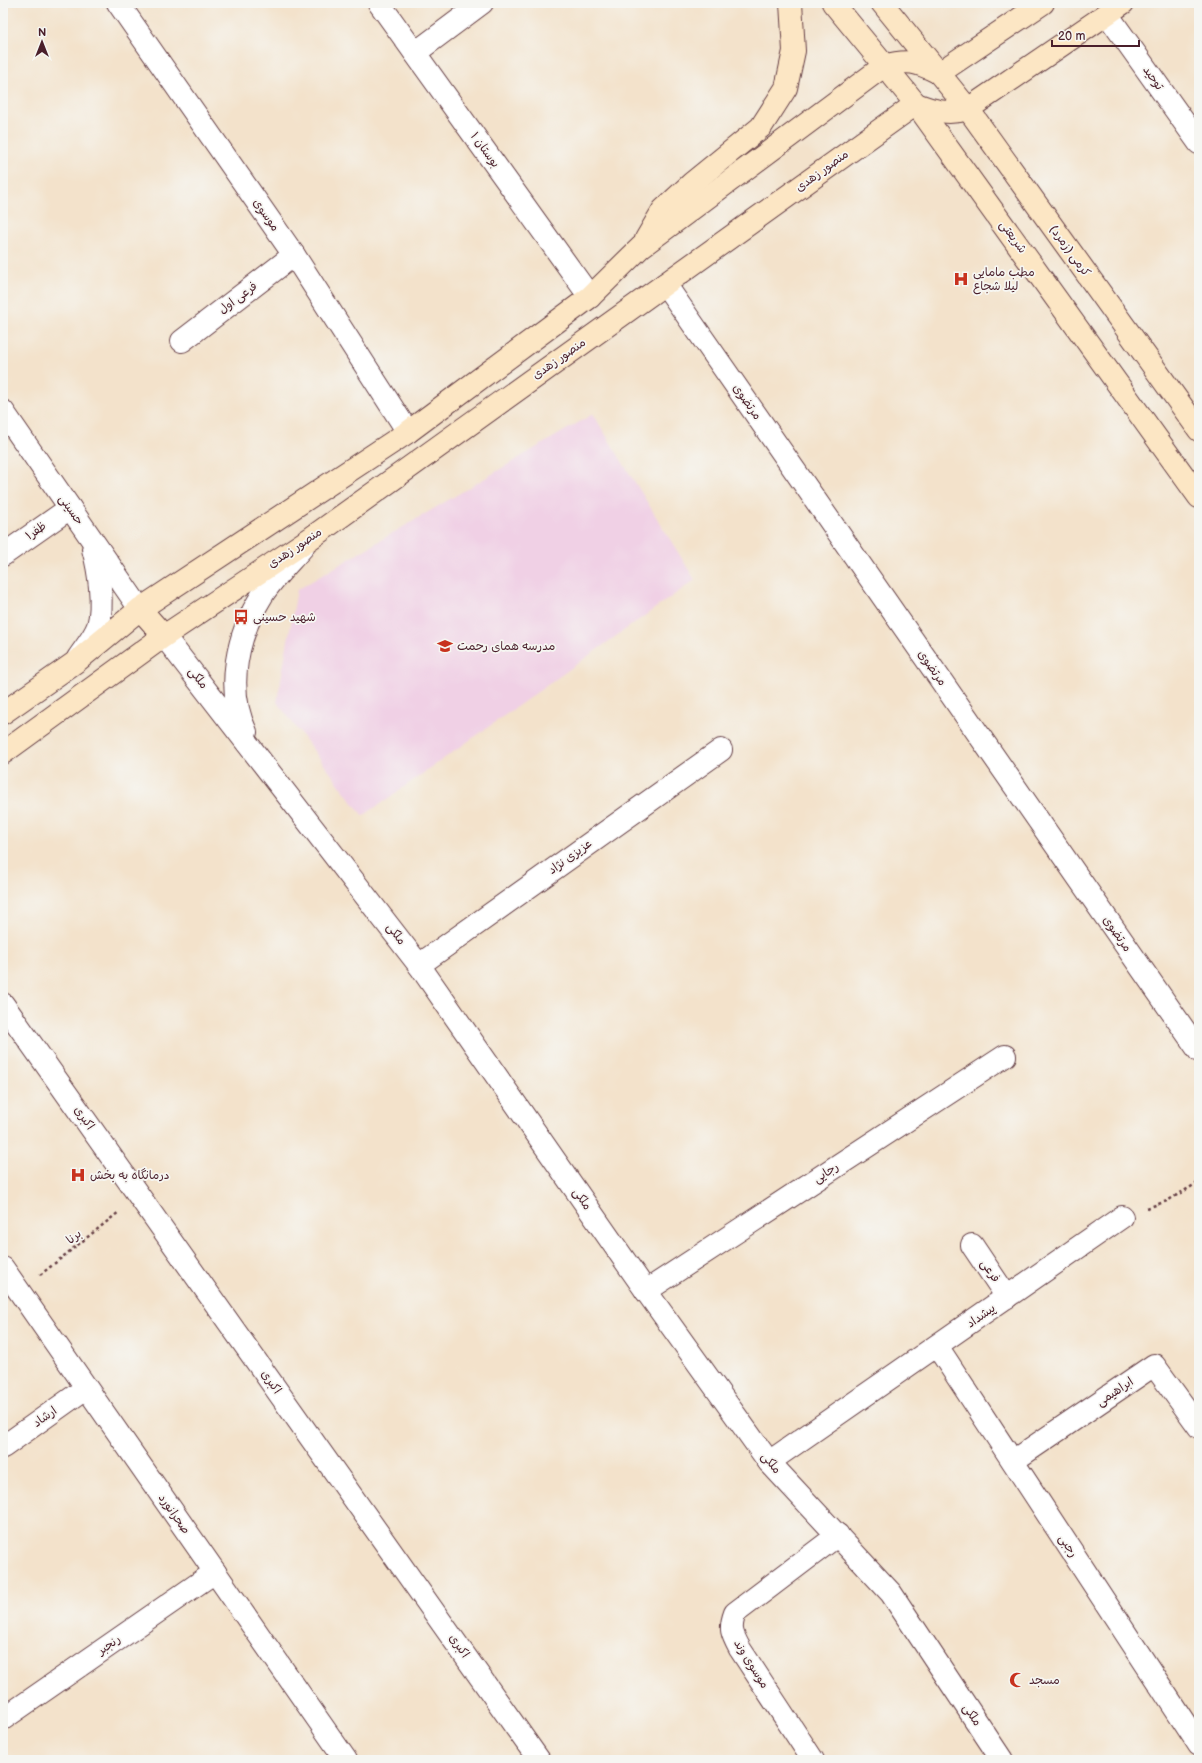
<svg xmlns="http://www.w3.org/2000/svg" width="1202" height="1763" viewBox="0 0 1202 1763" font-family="'Balsamiq Sans','Playpen Sans Arabic',sans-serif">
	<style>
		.built { fill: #f0d0e5 }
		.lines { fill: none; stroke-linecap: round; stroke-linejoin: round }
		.minor-casing { stroke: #633c43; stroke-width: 24 }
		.secondary-casing { stroke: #633c43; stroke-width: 24 }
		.path { stroke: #633c43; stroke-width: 2.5; stroke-dasharray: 3 3; stroke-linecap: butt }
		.minor { stroke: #fff; stroke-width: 22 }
		.secondary { stroke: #fce6c4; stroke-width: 22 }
		.labels { text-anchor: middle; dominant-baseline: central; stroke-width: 3.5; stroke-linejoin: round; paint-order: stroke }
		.street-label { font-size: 12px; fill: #4a1f2b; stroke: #f6f6f2 }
		.poi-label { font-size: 12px; fill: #4a1f2b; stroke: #f6f6f2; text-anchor: start }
	</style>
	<rect width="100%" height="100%" fill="#f6f6f2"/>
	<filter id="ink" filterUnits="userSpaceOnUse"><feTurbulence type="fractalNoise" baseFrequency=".025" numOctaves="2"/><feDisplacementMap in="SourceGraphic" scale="8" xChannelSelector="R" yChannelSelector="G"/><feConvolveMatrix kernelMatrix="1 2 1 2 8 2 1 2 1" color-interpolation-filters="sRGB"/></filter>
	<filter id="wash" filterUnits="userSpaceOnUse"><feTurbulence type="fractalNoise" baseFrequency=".012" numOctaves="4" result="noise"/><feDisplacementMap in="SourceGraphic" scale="16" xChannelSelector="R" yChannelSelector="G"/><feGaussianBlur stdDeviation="0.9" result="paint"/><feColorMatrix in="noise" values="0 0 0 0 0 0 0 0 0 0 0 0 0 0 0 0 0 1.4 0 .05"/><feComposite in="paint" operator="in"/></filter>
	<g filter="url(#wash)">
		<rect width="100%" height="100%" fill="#f3e2cb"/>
		<polygon class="built" points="593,414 695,580 363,816 277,702 297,590"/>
	</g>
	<g filter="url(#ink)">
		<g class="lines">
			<g class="minor-casing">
				<g id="minor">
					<polyline points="118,3 294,255 408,432"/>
					<polyline points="379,3 590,297"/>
					<polyline points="1107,14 1199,143"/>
					<polyline points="415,53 482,3"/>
					<polyline points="665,284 1199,1051"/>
					<polyline points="182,341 294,255"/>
					<polyline points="3,411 140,609"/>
					<polyline points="3,555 70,508"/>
					<polyline points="164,636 419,965 646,1291 769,1462 891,1593 1002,1760"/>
					<path d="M78,658c6,-9 16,-21 20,-32 6,-21 1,-56 -5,-77"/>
					<path d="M246,732c-21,-44 -9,-98 17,-138 11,-17 27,-32 40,-47"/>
					<polyline points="419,965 721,750"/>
					<polyline points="3,1004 539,1760"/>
					<polyline points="972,1245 1007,1297"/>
					<polyline points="3,1268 346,1760"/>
					<polyline points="646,1291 1005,1056"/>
					<polyline points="937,1346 1199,1745"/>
					<polyline points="3,1447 86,1388"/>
					<polyline points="1013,1461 1154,1365 1199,1427"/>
					<polyline points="769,1462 1122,1217"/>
					<polyline points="3,1719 215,1572"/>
					<path d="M813,1760l-73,-111c-8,-15 -11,-20 -5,-36l103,-78"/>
				</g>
			</g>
			<g class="secondary-casing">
				<g id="secondary">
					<polyline points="833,3 916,104 1199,497"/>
					<polyline points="882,3 968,109 1199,430"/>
					<polyline points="646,239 663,210 692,183 761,127 786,88 794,51 791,3"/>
					<polyline points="140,609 164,636"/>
					<path d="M3,713l74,-52 63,-52 268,-177 182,-135 51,-50 243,-181c24,-7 33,-4 55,7l104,-70"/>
					<path d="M3,753l161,-117 147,-98 605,-434c18,7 33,11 52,5l155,-106"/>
				</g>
			</g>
			<g class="path">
				<polyline points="1147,1208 1167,1201 1199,1182"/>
				<polyline points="40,1275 119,1212"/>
			</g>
			<use href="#minor" class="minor"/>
			<use href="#secondary" class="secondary"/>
		</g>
	</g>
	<defs>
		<g id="hospital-bare" transform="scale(1.2)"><path d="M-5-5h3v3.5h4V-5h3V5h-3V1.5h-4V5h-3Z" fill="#c8321e" stroke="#f6f6f2" stroke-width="2.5" paint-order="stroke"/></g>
		<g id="bus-bare" transform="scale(1.2)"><path d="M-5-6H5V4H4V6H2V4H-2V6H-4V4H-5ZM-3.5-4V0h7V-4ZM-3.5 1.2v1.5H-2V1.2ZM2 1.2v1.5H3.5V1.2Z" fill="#c8321e" stroke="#f6f6f2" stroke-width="2.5" paint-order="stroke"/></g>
		<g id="school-bare" transform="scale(1.2)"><path d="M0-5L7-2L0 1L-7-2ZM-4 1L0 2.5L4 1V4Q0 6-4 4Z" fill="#c8321e" stroke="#f6f6f2" stroke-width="2.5" paint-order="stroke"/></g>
		<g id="mosque-bare" transform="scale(1.2)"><path d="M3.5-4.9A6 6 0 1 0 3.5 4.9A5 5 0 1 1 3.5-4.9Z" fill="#c8321e" stroke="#f6f6f2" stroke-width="2.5" paint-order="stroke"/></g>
	</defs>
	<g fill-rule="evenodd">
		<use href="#hospital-bare" x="961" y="279"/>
		<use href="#bus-bare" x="241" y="617"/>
		<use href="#school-bare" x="445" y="646"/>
		<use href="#hospital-bare" x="78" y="1175"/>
		<use href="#mosque-bare" x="1017" y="1680"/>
	</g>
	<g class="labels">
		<g class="street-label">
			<text transform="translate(1153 78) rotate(55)">توحید</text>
			<text transform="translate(485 150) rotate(54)">بوستان ۱</text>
			<text transform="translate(822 171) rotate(-36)">منصور زهدی</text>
			<text transform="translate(266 215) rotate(55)">موسوی</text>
			<text transform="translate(1013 237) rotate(54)">شریعتی</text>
			<text transform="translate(1070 251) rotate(54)">کرمی (زمرد)</text>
			<text transform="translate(238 298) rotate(-37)">فرعی اول</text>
			<text transform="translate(559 359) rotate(-35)">منصور زهدی</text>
			<text transform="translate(747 402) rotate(55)">مرتضوی</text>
			<text transform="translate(71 510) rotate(55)">حسینی</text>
			<text transform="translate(36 531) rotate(-35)">ظفر۱</text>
			<text transform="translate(295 548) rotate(-34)">منصور زهدی</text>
			<text transform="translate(932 668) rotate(55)">مرتضوی</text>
			<text transform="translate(198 678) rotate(52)">ملکی</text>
			<text transform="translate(570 857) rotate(-36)">عزیزی نژاد</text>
			<text transform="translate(396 934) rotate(53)">ملکی</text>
			<text transform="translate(1117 934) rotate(55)">مرتضوی</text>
			<text transform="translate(84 1118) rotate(55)">اکبری</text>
			<text transform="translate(826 1173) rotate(-33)">رجایی</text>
			<text transform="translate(582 1199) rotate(55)">ملکی</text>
			<text transform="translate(74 1237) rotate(-39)">برنا</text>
			<text transform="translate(990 1271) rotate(56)">فرعی</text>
			<text transform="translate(981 1316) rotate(-35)">پیشداد</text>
			<text transform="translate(271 1382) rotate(55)">اکبری</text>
			<text transform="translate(1115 1392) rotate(-34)">ابراهیمی</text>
			<text transform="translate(45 1417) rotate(-36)">ارشاد</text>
			<text transform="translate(771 1463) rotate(50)">ملکی</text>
			<text transform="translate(174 1514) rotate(55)">صحرانورد</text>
			<text transform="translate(1068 1546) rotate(57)">رجبی</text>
			<text transform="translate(109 1645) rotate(-35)">رنجبر</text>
			<text transform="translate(459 1646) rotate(55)">اکبری</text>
			<text transform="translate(751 1664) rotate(58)">موسوی وند</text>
			<text transform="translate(972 1715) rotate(56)">ملکی</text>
		</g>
		<g class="poi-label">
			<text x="973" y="272">مطب مامایی<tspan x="973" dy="14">لیلا شجاع</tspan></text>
			<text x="253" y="617">شهید حسینی</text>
			<text x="457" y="646">مدرسه همای رحمت</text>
			<text x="90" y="1175">درمانگاه به بخش</text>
			<text x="1029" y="1680">مسجد</text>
		</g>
	</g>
	<rect width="1202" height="1763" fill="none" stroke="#f6f6f2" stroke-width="16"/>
	<g transform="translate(42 42)" stroke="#f6f6f2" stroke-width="3" paint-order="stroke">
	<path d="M0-3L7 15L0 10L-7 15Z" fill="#4a1f2b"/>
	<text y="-6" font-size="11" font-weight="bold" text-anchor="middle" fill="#4a1f2b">N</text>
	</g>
	<path d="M1052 40v6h87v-6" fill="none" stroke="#4a1f2b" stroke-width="2"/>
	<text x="1058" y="40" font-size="12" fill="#4a1f2b" stroke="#f6f6f2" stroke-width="3" paint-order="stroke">20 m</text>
</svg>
